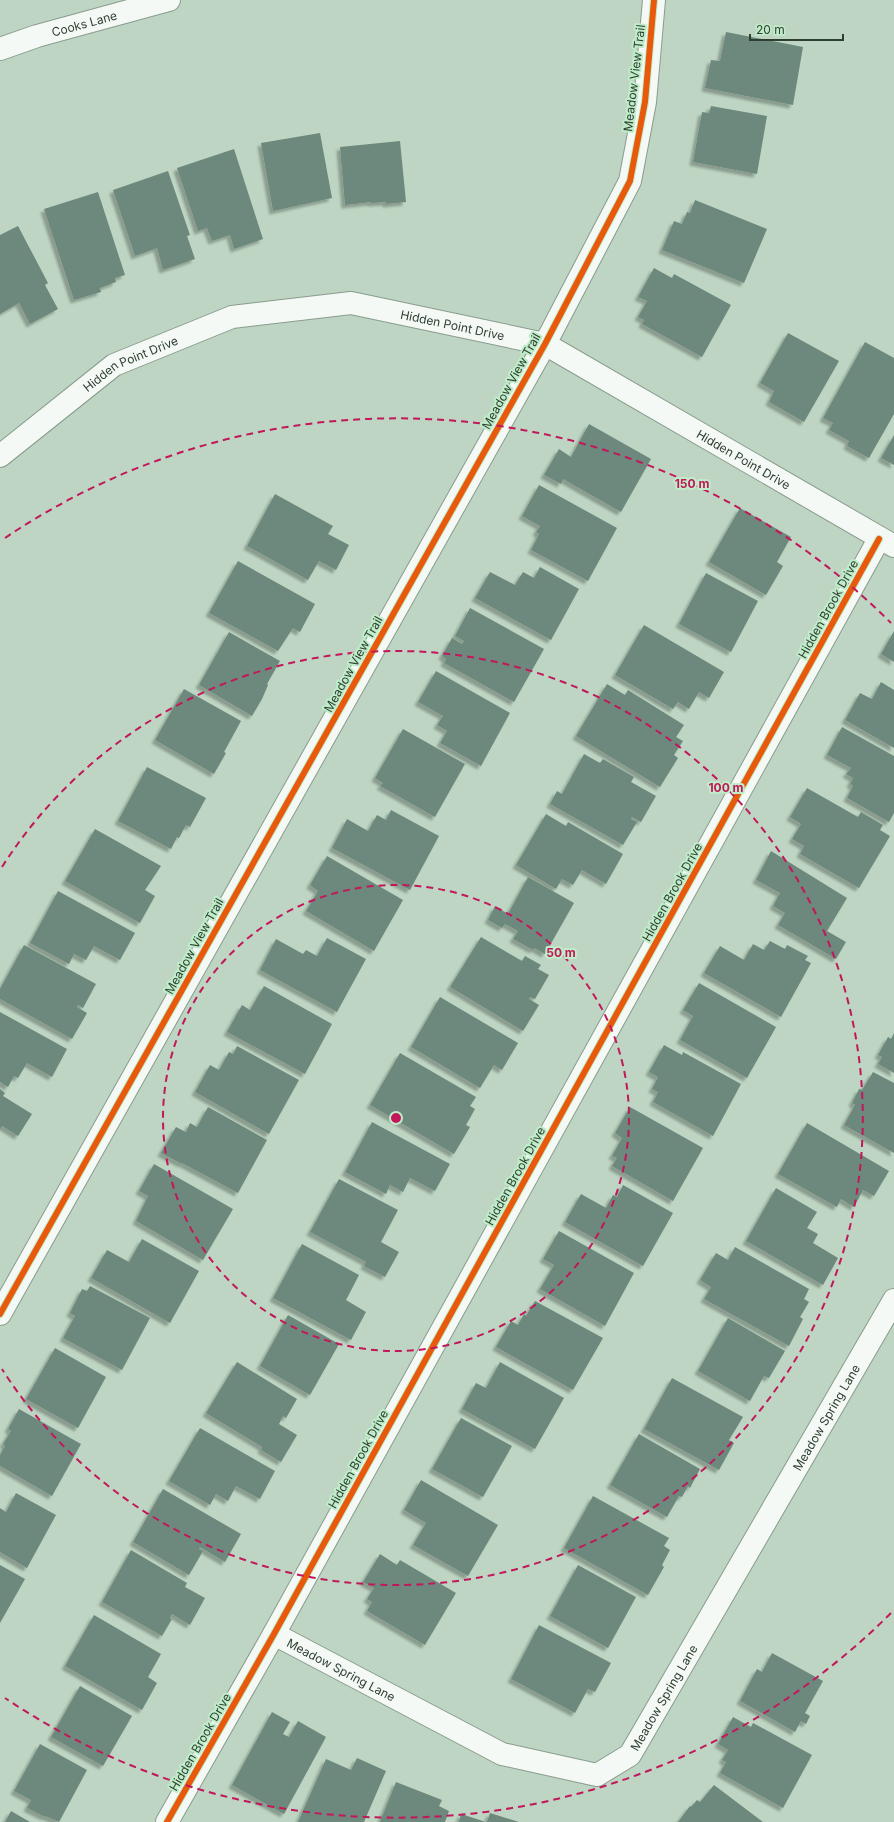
<svg xmlns="http://www.w3.org/2000/svg" width="894" height="1822" viewBox="0 0 894 1822" font-family="Inter,sans-serif">
	<style>
		.building { fill: #6d887c; filter: url(#shadow) }
		.lines { fill: none; stroke-linecap: round; stroke-linejoin: round }
		.minor-casing { stroke: #899c8d; stroke-width: 24 }
		.tertiary-casing { stroke: #899c8d; stroke-width: 24 }
		.minor { stroke: #f5f9f6; stroke-width: 22 }
		.tertiary { stroke: #f5f9f6; stroke-width: 22 }
		.cycleway-casing { stroke: #c0edc9; stroke-width: 8 }
		.cycleway { stroke: #e8590c; stroke-width: 6 }
		.ring { fill: none; stroke: #c2185b; stroke-width: 2; stroke-dasharray: 7 5 }
		.labels { text-anchor: middle; dominant-baseline: central; stroke-width: 4; stroke-linejoin: round; paint-order: stroke }
		.street-label { font-size: 12px; fill: #2e3f31; stroke: #c0edc9 }
		.centre { fill: #c2185b; stroke: #c0edc9; stroke-width: 2 }
		.ring-label { font-size: 12px; text-anchor: middle; font-weight: bold; fill: #c2185b; stroke: #c0edc9; stroke-width: 4; stroke-linejoin: round; paint-order: stroke }
	</style>
	<defs>
		<filter id="shadow"><feDropShadow dx="-3.5" dy="3.5" stdDeviation="1" flood-color="#0004"/></filter>
	</defs>
	<rect width="100%" height="100%" fill="#bdd5c2"/>
	<g class="building">
		<polygon points="726,32 803,47 793,105 705,88 711,60 720,61"/>
		<polygon points="711,106 767,116 757,174 693,162 702,112 709,113"/>
		<polygon points="320,133 332,198 273,211 261,143"/>
		<polygon points="400,141 406,202 386,204 386,202 371,203 371,202 345,205 340,147"/>
		<polygon points="234,149 263,239 234,249 230,235 212,241 207,228 198,231 177,168"/>
		<polygon points="168,171 190,235 187,236 195,259 163,270 157,248 135,256 113,190"/>
		<polygon points="98,192 125,275 115,278 116,282 100,288 101,292 74,300 44,209"/>
		<polygon points="695,200 767,229 744,283 662,250 674,221 682,224 687,212 690,213"/>
		<polygon points="18,226 48,283 45,285 58,309 30,324 19,303 0,314 0,235"/>
		<polygon points="654,268 672,278 674,274 731,305 702,357 642,324 644,320 638,317 647,301 638,297"/>
		<polygon points="788,333 839,361 804,422 769,402 774,391 760,383"/>
		<polygon points="865,342 894,358 894,414 869,458 847,446 849,441 829,430 833,423 823,418"/>
		<polygon points="589,424 651,459 621,512 563,479 561,484 544,475 559,449 571,457"/>
		<polygon points="894,435 894,465 881,458"/>
		<polygon points="539,485 617,528 588,581 531,550 539,534 536,532 540,526 522,516"/>
		<polygon points="275,494 333,526 328,534 349,545 336,570 319,561 308,580 247,546"/>
		<polygon points="740,508 791,537 777,562 783,566 766,595 709,562"/>
		<polygon points="238,561 315,604 300,632 293,628 278,651 209,613"/>
		<polygon points="540,567 579,589 551,640 475,598 490,572 515,585 523,572 534,578"/>
		<polygon points="706,573 758,601 731,652 679,624"/>
		<polygon points="470,608 544,649 514,702 444,663 446,659 442,656 452,638 462,644 464,641 455,636"/>
		<polygon points="644,625 724,672 709,698 699,692 689,709 678,702 673,709 615,675"/>
		<polygon points="894,631 894,662 881,654"/>
		<polygon points="229,632 280,661 267,684 268,685 262,699 252,716 199,685"/>
		<polygon points="436,671 510,713 481,766 440,743 447,731 437,725 443,716 418,702"/>
		<polygon points="881,682 894,690 894,748 845,720 860,693 872,699"/>
		<polygon points="607,684 625,695 628,690 684,725 676,737 683,741 674,755 678,758 660,787 576,736"/>
		<polygon points="184,689 241,721 224,752 226,753 214,774 155,740"/>
		<polygon points="842,727 894,756 894,813 889,822 847,798 853,786 850,784 853,778 846,774 851,768 827,755"/>
		<polygon points="403,729 465,764 435,817 380,786 383,783 375,778"/>
		<polygon points="584,754 600,763 603,759 634,777 631,782 656,796 641,822 632,817 631,819 637,822 623,845 550,804 557,791 562,794"/>
		<polygon points="147,767 206,798 190,827 186,825 179,838 177,837 171,849 118,821"/>
		<polygon points="807,788 858,817 861,812 883,825 880,830 890,836 859,888 800,854 804,846 792,839 801,824 790,817"/>
		<polygon points="391,810 439,836 410,890 332,848 347,819 368,831 377,815 386,820"/>
		<polygon points="546,814 566,826 568,822 623,854 606,884 582,870 573,885 562,879 556,889 516,865"/>
		<polygon points="95,829 161,866 145,890 155,896 140,923 65,881"/>
		<polygon points="771,851 847,898 827,931 846,942 836,959 778,925 785,913 773,906 780,893 756,880"/>
		<polygon points="327,856 403,900 374,951 306,911 318,891 310,885"/>
		<polygon points="528,877 574,903 545,954 534,948 533,950 513,939 518,931 505,924 502,928 488,920 495,906 508,914"/>
		<polygon points="58,891 135,933 120,960 94,946 86,960 74,954 69,964 30,943"/>
		<polygon points="481,937 522,961 525,956 541,965 538,969 549,975 535,999 530,997 529,999 539,1005 523,1031 450,987"/>
		<polygon points="327,938 366,959 337,1012 260,970 276,939 303,954 306,950 317,956"/>
		<polygon points="770,941 785,949 787,945 808,956 805,960 811,963 781,1017 704,973 720,946 744,960 753,944 764,950"/>
		<polygon points="24,945 96,984 83,1008 78,1005 77,1007 87,1013 72,1039 0,999 0,989"/>
		<polygon points="699,983 776,1027 747,1078 680,1040 693,1016 683,1010"/>
		<polygon points="264,986 332,1024 305,1074 227,1032 242,1005 250,1010"/>
		<polygon points="440,997 518,1043 502,1070 494,1065 480,1088 411,1047"/>
		<polygon points="0,1012 67,1049 52,1077 27,1063 18,1078 14,1076 8,1087 0,1082"/>
		<polygon points="894,1033 894,1073 878,1064 882,1057 878,1055 888,1037 891,1039"/>
		<polygon points="664,1045 682,1055 683,1052 741,1084 713,1136 653,1102 658,1092 652,1089 658,1077 649,1072"/>
		<polygon points="237,1046 299,1080 269,1134 195,1092 210,1065 219,1070 229,1052 233,1054"/>
		<polygon points="400,1053 476,1097 470,1106 475,1109 466,1125 470,1127 454,1154 370,1105"/>
		<polygon points="873,1072 894,1083 894,1153 844,1125 855,1105 852,1103 859,1089 862,1090"/>
		<polygon points="0,1089 5,1093 3,1096 32,1114 18,1136 2,1126 0,1130"/>
		<polygon points="208,1107 267,1140 238,1193 182,1163 182,1164 161,1153 176,1127 186,1132 190,1123 197,1127"/>
		<polygon points="630,1107 703,1148 673,1201 612,1166 617,1158 612,1156 622,1138 615,1133"/>
		<polygon points="372,1122 450,1164 435,1191 410,1178 403,1192 390,1185 386,1194 345,1172"/>
		<polygon points="807,1123 889,1171 874,1196 863,1190 854,1207 841,1199 837,1207 778,1174"/>
		<polygon points="154,1164 233,1209 203,1260 136,1221 148,1196 139,1191"/>
		<polygon points="339,1179 398,1210 381,1242 399,1252 385,1277 364,1266 366,1262 310,1232"/>
		<polygon points="623,1185 673,1213 643,1266 565,1222 581,1194 606,1208 613,1195 617,1197"/>
		<polygon points="776,1188 817,1212 807,1228 818,1234 813,1243 838,1258 823,1285 746,1241"/>
		<polygon points="559,1231 634,1273 605,1326 540,1289 554,1265 543,1259"/>
		<polygon points="142,1239 199,1271 170,1323 91,1278 107,1250 129,1262"/>
		<polygon points="302,1244 359,1275 346,1300 366,1312 351,1340 273,1298"/>
		<polygon points="735,1247 809,1289 804,1299 809,1302 800,1317 803,1319 789,1346 704,1299 711,1287 700,1280 716,1253 728,1260"/>
		<polygon points="90,1286 150,1318 122,1370 63,1338 75,1316 70,1313 82,1289 87,1291"/>
		<polygon points="535,1301 603,1338 573,1390 496,1347 511,1321 518,1325 524,1314 526,1316"/>
		<polygon points="288,1315 339,1344 310,1395 260,1366"/>
		<polygon points="728,1318 785,1351 769,1378 764,1376 750,1401 698,1371"/>
		<polygon points="55,1348 106,1377 78,1428 26,1399"/>
		<polygon points="237,1362 297,1399 286,1418 283,1416 279,1424 297,1435 281,1462 261,1450 262,1447 206,1413"/>
		<polygon points="500,1362 564,1398 535,1449 462,1409 476,1383 486,1388"/>
		<polygon points="672,1378 743,1417 729,1440 734,1443 719,1470 644,1429"/>
		<polygon points="19,1409 81,1444 52,1496 0,1466 0,1455 5,1446 3,1444 11,1431 8,1429"/>
		<polygon points="461,1418 512,1446 483,1497 432,1469"/>
		<polygon points="200,1428 275,1471 260,1499 236,1486 228,1501 216,1494 210,1505 169,1481"/>
		<polygon points="639,1434 700,1469 690,1488 688,1486 682,1497 679,1496 667,1517 610,1485"/>
		<polygon points="421,1480 498,1525 468,1576 413,1545 426,1523 404,1510"/>
		<polygon points="163,1489 241,1534 225,1562 200,1547 199,1549 203,1551 189,1575 133,1542"/>
		<polygon points="16,1493 56,1515 27,1568 0,1552 0,1508 6,1512"/>
		<polygon points="593,1496 669,1538 664,1546 670,1550 662,1565 664,1567 648,1595 564,1548"/>
		<polygon points="131,1550 187,1583 185,1587 205,1598 190,1625 172,1614 170,1618 172,1619 162,1636 102,1602"/>
		<polygon points="380,1554 397,1565 400,1560 456,1593 425,1645 367,1611 372,1602 367,1599 374,1588 363,1582"/>
		<polygon points="0,1565 25,1579 0,1623"/>
		<polygon points="578,1565 636,1597 608,1648 550,1616"/>
		<polygon points="94,1615 161,1654 148,1677 157,1683 142,1710 65,1666"/>
		<polygon points="539,1625 611,1663 595,1692 588,1689 575,1713 511,1679"/>
		<polygon points="772,1653 823,1681 805,1713 810,1716 806,1724 801,1721 795,1732 740,1701 757,1669 762,1672"/>
		<polygon points="80,1686 132,1716 103,1766 51,1737"/>
		<polygon points="272,1712 290,1722 283,1734 289,1737 298,1721 326,1737 284,1814 232,1785"/>
		<polygon points="733,1717 751,1727 753,1723 812,1755 783,1808 720,1773 726,1762 722,1760 728,1750 718,1744"/>
		<polygon points="40,1744 87,1770 59,1822 45,1816 45,1817 27,1808 31,1800 14,1791"/>
		<polygon points="357,1758 386,1771 364,1822 298,1822 326,1759 351,1770"/>
		<polygon points="396,1782 442,1800 439,1806 449,1811 445,1822 380,1822"/>
		<polygon points="714,1785 763,1822 678,1822 690,1806 691,1807 697,1800 700,1802"/>
		<polygon points="11,1811 30,1822 5,1822"/>
		<polygon points="490,1813 519,1822 487,1822"/>
		<polygon points="461,1814 486,1822 459,1822"/>
	</g>
	<g class="lines">
		<g class="minor-casing">
			<g id="minor">
				<path id="s1" d="M0,456l114,-91 118,-48 119,-14 194,41 349,202"/>
				<polyline points="0,1314 545,344 630,181 645,102 654,0"/>
				<path id="s2" d="M274,1634l228,120 95,21 33,-20 264,-455"/>
				<polyline points="167,1822 274,1634 879,539"/>
			</g>
		</g>
		<g class="tertiary-casing">
			<g id="tertiary">
				<path id="s3" d="M0,49l37,-13 132,-36"/>
			</g>
		</g>
		<use href="#minor" class="minor"/>
		<use href="#tertiary" class="tertiary"/>
		<g class="cycleway-casing">
			<g id="cycleway">
				<polyline points="0,1314 545,344 630,181 645,102 654,0"/>
				<polyline points="167,1822 274,1634 879,539"/>
			</g>
		</g>
		<use href="#cycleway" class="cycleway"/>
	</g>
	<g class="ring">
		<circle cx="396" cy="1118" r="233"/>
		<path d="M2 867A467 467 0 1 1 2 1369"/>
		<path d="M891 1613A700 700 0 0 1 5 1698M5 538A700 700 0 0 1 891 623"/>
	</g>
	<g class="labels">
		<g class="street-label">
			<text stroke="none"><textPath href="#s3" startOffset="88">Cooks Lane</textPath></text>
			<text transform="translate(634 78) rotate(-83)">Meadow View Trail</text>
			<text stroke="none"><textPath href="#s1" startOffset="497">Hidden Point Drive</textPath></text>
			<text stroke="none"><textPath href="#s1" startOffset="161">Hidden Point Drive</textPath></text>
			<text transform="translate(511 381) rotate(-61)">Meadow View Trail</text>
			<text stroke="none"><textPath href="#s1" startOffset="821">Hidden Point Drive</textPath></text>
			<text transform="translate(828 609) rotate(-61)">Hidden Brook Drive</text>
			<text transform="translate(353 664) rotate(-61)">Meadow View Trail</text>
			<text transform="translate(672 892) rotate(-61)">Hidden Brook Drive</text>
			<text transform="translate(194 946) rotate(-61)">Meadow View Trail</text>
			<text transform="translate(515 1176) rotate(-61)">Hidden Brook Drive</text>
			<text stroke="none"><textPath href="#s2" startOffset="784">Meadow Spring Lane</textPath></text>
			<text transform="translate(358 1459) rotate(-61)">Hidden Brook Drive</text>
			<text stroke="none"><textPath href="#s2" startOffset="76">Meadow Spring Lane</textPath></text>
			<text stroke="none"><textPath href="#s2" startOffset="460">Meadow Spring Lane</textPath></text>
			<text transform="translate(200 1742) rotate(-60)">Hidden Brook Drive</text>
		</g>
	</g>
	<circle cx="396" cy="1118" r="6" class="centre"/>
	<g class="ring-label">
		<text x="692" y="488">150 m</text>
		<text x="726" y="792">100 m</text>
		<text x="561" y="957">50 m</text>
	</g>
	<path d="M750 34v6h93v-6" fill="none" stroke="#2e3f31" stroke-width="2"/>
	<text x="756" y="34" font-size="12" fill="#2e3f31" stroke="#c0edc9" stroke-width="3" paint-order="stroke">20 m</text>
</svg>
